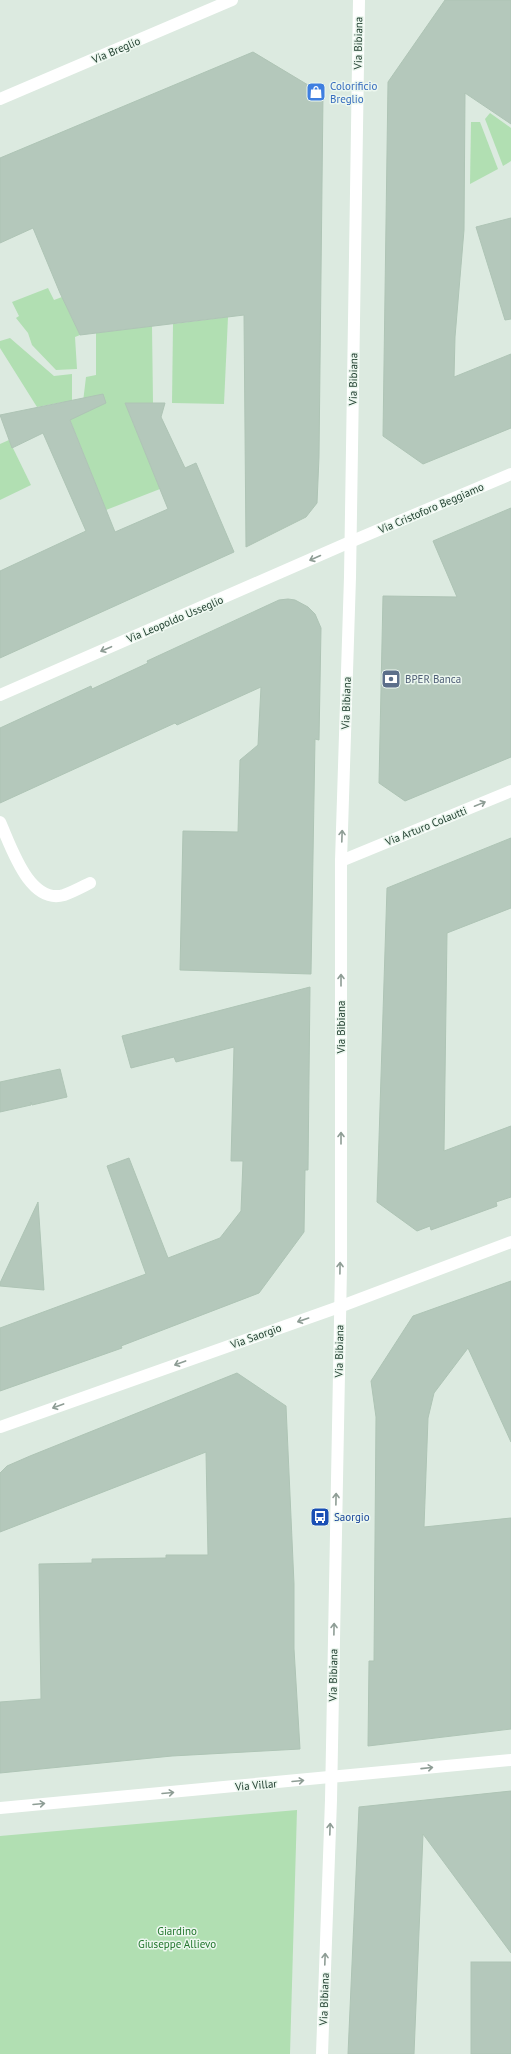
<svg xmlns="http://www.w3.org/2000/svg" width="511" height="2054" viewBox="0 0 511 2054" font-family="'PT Sans',sans-serif">
	<style>
		.green { fill: #b1dfb2 }
		.building { fill: #b4c8bb; stroke: #aec4b5 }
		.lines { fill: none; stroke-linecap: round; stroke-linejoin: round }
		.service { stroke: #fff; stroke-width: 12 }
		.minor { stroke: #fff; stroke-width: 12 }
		.tertiary { stroke: #fff; stroke-width: 12 }
		.oneway { stroke: #8e9d95 }
		.labels { text-anchor: middle; dominant-baseline: central; stroke-width: 3; stroke-linejoin: round; paint-order: stroke }
		.street-label { font-size: 11px; fill: #1c3b2b; stroke: #ecf7ef }
		.shop-label { font-size: 11px; fill: #366cbe; stroke: #ecf7ef; text-anchor: start }
		.service-label { font-size: 11px; fill: #4e5e75; stroke: #ecf7ef; text-anchor: start }
		.transit-label { font-size: 11px; fill: #164399; stroke: #ecf7ef; text-anchor: start }
		.park-label { font-size: 11px; fill: #22762d; stroke: #ecf7ef }
	</style>
	<rect width="100%" height="100%" fill="#dceae0"/>
	<g class="green">
		<polygon points="490,113 511,128 511,161 503,166 485,119"/>
		<polygon points="471,122 480,122 498,169 470,184"/>
		<polygon points="48,288 54,300 62,297 80,335 75,337 77,369 56,370 32,345 28,333 16,318 19,316 12,302"/>
		<polygon points="228,317 224,404 172,403 173,324"/>
		<polygon points="152,326 153,403 125,403 160,489 106,510 63,402 37,407 0,348 0,341 10,338 54,376 72,374 72,402 83,402 86,377 96,375 96,333"/>
		<polygon points="9,440 31,485 0,500 0,444"/>
		<polygon points="297,1810 290,2054 0,2054 0,1836"/>
	</g>
	<g class="building">
		<polygon points="445,0 511,0 511,124 465,93 464,230 455,337 454,377 511,354 511,428 423,464 383,436 388,82"/>
		<polygon points="253,52 323,94 319,457 317,503 306,517 246,547 244,315 80,335 60,293 33,228 0,243 0,158"/>
		<polygon points="511,218 511,319 505,320 476,227"/>
		<polygon points="103,394 106,403 70,420 115,532 168,509 125,403 165,403 161,417 185,468 196,463 234,552 0,658 0,571 86,531 43,433 12,448 0,415"/>
		<polygon points="511,508 511,757 405,801 379,783 383,596 457,597 433,541"/>
		<polygon points="288,599 295,600 308,607 315,614 321,628 319,740 315,739 311,974 180,970 183,831 238,832 240,760 258,745 261,687 177,725 175,723 0,803 0,728 91,686 92,689 148,663 147,661 279,600"/>
		<polygon points="511,838 511,908 447,933 444,1151 511,1126 511,1197 496,1202 497,1206 431,1230 430,1226 417,1231 377,1202 387,888"/>
		<polygon points="310,987 308,1170 305,1170 304,1232 259,1293 121,1346 122,1348 0,1391 0,1328 146,1274 107,1166 129,1158 168,1258 220,1238 241,1211 243,1161 231,1161 234,1047 176,1062 174,1057 131,1068 122,1036"/>
		<polygon points="60,1069 67,1097 32,1105 31,1102 31,1105 0,1112 0,1082"/>
		<polygon points="38,1202 44,1290 0,1286 0,1283"/>
		<polygon points="511,1281 511,1442 468,1348 434,1393 428,1418 424,1527 511,1518 511,1729 368,1746 369,1661 374,1661 376,1417 371,1381 413,1316"/>
		<polygon points="237,1373 286,1406 294,1584 294,1649 300,1749 172,1756 0,1773 0,1702 41,1699 39,1564 92,1563 92,1559 166,1558 166,1555 208,1555 206,1452 0,1532 0,1473 7,1466 30,1456"/>
		<polygon points="511,1791 511,1953 423,1834 414,2054 348,2054 359,1807"/>
		<rect x="471" y="1962" width="40" height="92"/>
	</g>
	<g class="lines">
		<path class="service" d="M0,822c11,24 29,83 64,73 9,-3 18,-8 26,-12"/>
		<g class="minor">
			<polyline points="0,695 350,542 511,474"/>
			<polyline points="341,861 511,791"/>
			<polyline points="0,1427 339,1307 511,1242"/>
			<polyline points="0,1808 511,1760"/>
		</g>
		<g class="tertiary">
			<polyline points="0,99 232,0"/>
			<polyline points="322,2054 331,1800 341,1267 341,861 350,577 359,0"/>
		</g>
	</g>
	<defs><path id="oneway-shaft" d="M-6 0H5M1.5-3L5.5 0L1.5 3" fill="none" stroke-width="1.6" stroke-linecap="round" stroke-linejoin="round"/></defs>
	<g class="oneway">
		<use href="#oneway-shaft" transform="translate(315 558) rotate(156)"/>
		<use href="#oneway-shaft" transform="translate(106 649) rotate(157)"/>
		<use href="#oneway-shaft" transform="translate(480 804) rotate(-22)"/>
		<use href="#oneway-shaft" transform="translate(342 836) rotate(-88)"/>
		<use href="#oneway-shaft" transform="translate(341 980) rotate(-90)"/>
		<use href="#oneway-shaft" transform="translate(341 1138) rotate(-90)"/>
		<use href="#oneway-shaft" transform="translate(340 1268) rotate(-89)"/>
		<use href="#oneway-shaft" transform="translate(303 1320) rotate(161)"/>
		<use href="#oneway-shaft" transform="translate(180 1363) rotate(160)"/>
		<use href="#oneway-shaft" transform="translate(58 1406) rotate(160)"/>
		<use href="#oneway-shaft" transform="translate(336 1499) rotate(-89)"/>
		<use href="#oneway-shaft" transform="translate(334 1629) rotate(-89)"/>
		<use href="#oneway-shaft" transform="translate(427 1768) rotate(-6)"/>
		<use href="#oneway-shaft" transform="translate(298 1781) rotate(-5)"/>
		<use href="#oneway-shaft" transform="translate(168 1793) rotate(-5)"/>
		<use href="#oneway-shaft" transform="translate(39 1804) rotate(-5)"/>
		<use href="#oneway-shaft" transform="translate(330 1829) rotate(-88)"/>
		<use href="#oneway-shaft" transform="translate(325 1959) rotate(-88)"/>
	</g>
	<defs>
		<g id="shop-square" transform="scale(1)"><rect x="-9" y="-9" width="18" height="18" rx="4" fill="#3f7fe0" stroke="#ecf7ef"/><path d="M-5-2.5h2.3a2.7 3.5 0 0 1 5.4 0H5L5.5 6h-11ZM-1.5-2.5h3a1.5 2.3 0 0 0-3 0Z" fill="#fff"/></g>
		<g id="bank-square" transform="scale(1)"><rect x="-9" y="-9" width="18" height="18" rx="4" fill="#5c6f8a" stroke="#ecf7ef"/><path d="M-6-4H6V4H-6ZM0-2.3a2.3 2.3 0 1 0 0 4.6a2.3 2.3 0 1 0 0-4.6Z" fill="#fff"/></g>
		<g id="bus-square" transform="scale(1)"><rect x="-9" y="-9" width="18" height="18" rx="4" fill="#1a4fb4" stroke="#ecf7ef"/><path d="M-5-6H5V4H4V6H2V4H-2V6H-4V4H-5ZM-3.5-4V0h7V-4ZM-3.5 1.2v1.5H-2V1.2ZM2 1.2v1.5H3.5V1.2Z" fill="#fff"/></g>
	</defs>
	<g fill-rule="evenodd">
		<use href="#shop-square" x="316" y="92"/>
		<use href="#bank-square" x="391" y="679"/>
		<use href="#bus-square" x="320" y="1517"/>
	</g>
	<g class="labels">
		<g class="street-label">
			<text transform="translate(358 43) rotate(-89)">Via Bibiana</text>
			<text transform="translate(116 50) rotate(-23)">Via Breglio</text>
			<text transform="translate(353 379) rotate(-89)">Via Bibiana</text>
			<text transform="translate(431 508) rotate(-23)">Via Cristoforo Beggiamo</text>
			<text transform="translate(175 619) rotate(-23)">Via Leopoldo Usseglio</text>
			<text transform="translate(346 703) rotate(-88)">Via Bibiana</text>
			<text transform="translate(426 826) rotate(-22)">Via Arturo Colautti</text>
			<text transform="translate(341 1027) rotate(-90)">Via Bibiana</text>
			<text transform="translate(256 1336) rotate(-20)">Via Saorgio</text>
			<text transform="translate(339 1351) rotate(-89)">Via Bibiana</text>
			<text transform="translate(333 1675) rotate(-89)">Via Bibiana</text>
			<text transform="translate(256 1785) rotate(-5)">Via Villar</text>
			<text transform="translate(324 1999) rotate(-88)">Via Bibiana</text>
		</g>
		<g class="shop-label">
			<text x="330" y="86">Colorificio<tspan x="330" dy="13">Breglio</tspan></text>
		</g>
		<g class="service-label">
			<text x="405" y="679">BPER Banca</text>
		</g>
		<g class="transit-label">
			<text x="334" y="1517">Saorgio</text>
		</g>
		<g class="park-label">
			<text x="177" y="1931">Giardino<tspan x="177" dy="13">Giuseppe Allievo</tspan></text>
		</g>
	</g>
</svg>
